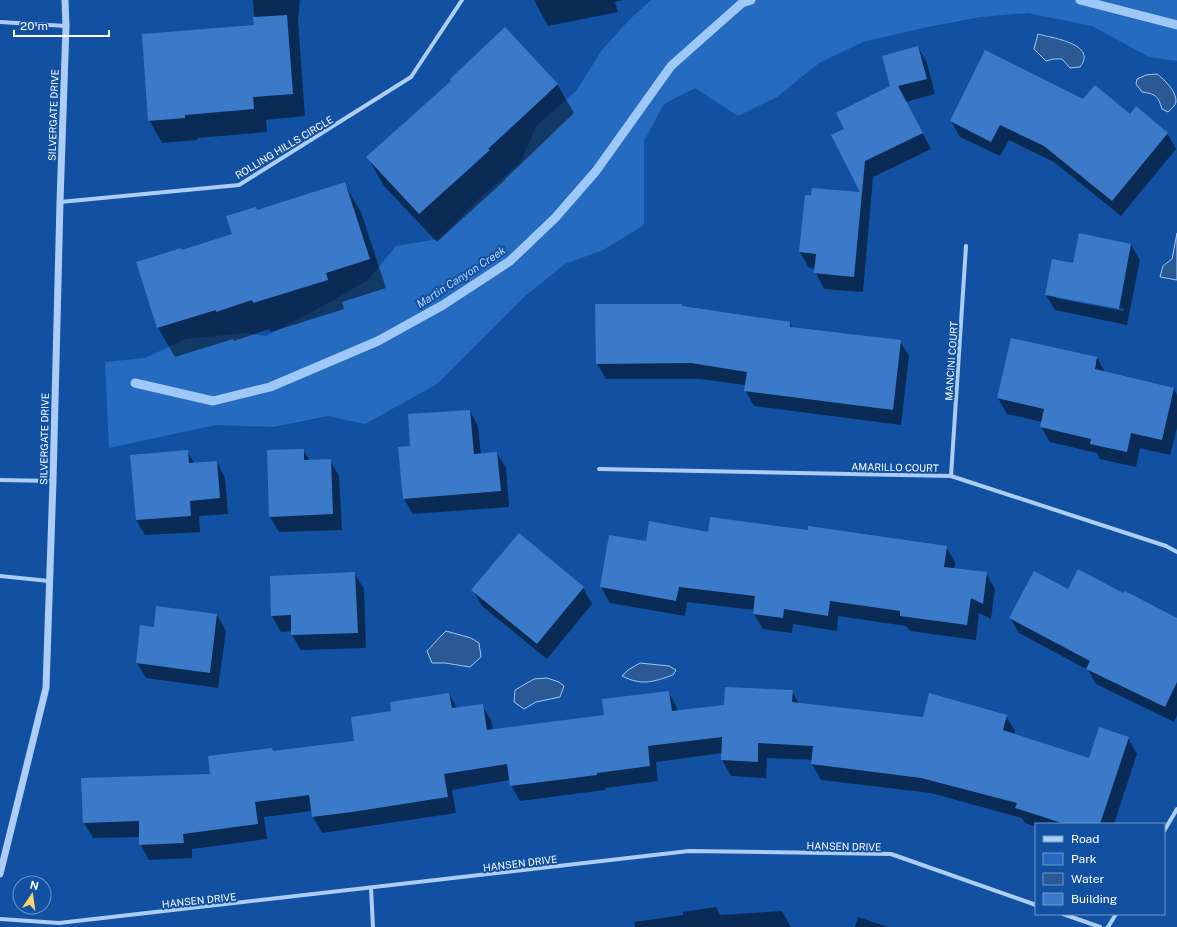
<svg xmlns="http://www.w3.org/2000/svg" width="1177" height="927" viewBox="0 0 1177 927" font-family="'Public Sans',sans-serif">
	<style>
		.green { fill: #256bc0 }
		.water { fill: #2a5994; stroke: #9ec8f8 }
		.shadow { fill: #0007; fill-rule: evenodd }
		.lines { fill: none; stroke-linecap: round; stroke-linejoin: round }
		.stream { stroke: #9ec8f8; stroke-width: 9 }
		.building { fill: #3b7ac8 }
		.minor { stroke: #accdf5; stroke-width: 4 }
		.tertiary { stroke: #accdf5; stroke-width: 7 }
		.labels { text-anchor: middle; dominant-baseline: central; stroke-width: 4; stroke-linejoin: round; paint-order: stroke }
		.street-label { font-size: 10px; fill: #fff; stroke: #1251a2 }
		.water-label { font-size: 11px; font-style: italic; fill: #b9d7fb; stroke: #1251a2 }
	</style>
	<rect width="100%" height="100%" fill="#1251a2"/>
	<polygon class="green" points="651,0 1177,0 1177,61 1149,57 1092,26 1028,13 980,17 923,28 863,42 819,63 777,97 738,116 695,88 664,104 644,141 644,225 603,250 565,264 525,296 437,384 365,424 328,416 273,427 216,425 109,448 105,362 145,358 186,339 244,333 266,336 312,312 368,280 396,246 439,239 480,198 520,163 537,125 576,91 602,50 629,20"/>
	<g class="water">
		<path d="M1038,34c14,4 60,10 42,33l-10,1 -8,-9h-9l-7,2 -12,-12z"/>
		<path d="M1157,74c7,5 20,18 19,28 -1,4 -5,7 -8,10l-6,-3c-4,-13 -6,-15 -20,-17l-6,-8 1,-5 9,-4z"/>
		<polygon points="1177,233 1177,280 1160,277 1163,266 1172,259"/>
		<polygon points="446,631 471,638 479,643 481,657 470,667 445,663 432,663 427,651 440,637"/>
		<path d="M640,663l29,3 7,4 -3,5c-20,7 -31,11 -51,1l6,-6z"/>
		<polygon points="547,678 559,682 564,686 560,697 536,702 524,709 514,702 515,690 534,679"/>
	</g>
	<g class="shadow">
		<polygon points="253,0 300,0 298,21 305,116 266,120 267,132 197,138 197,140 162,143 149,120 255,26"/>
		<polygon points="534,0 623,0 615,2 618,12 548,26"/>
		<polygon points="918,47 927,63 935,94 906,102 931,149 873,177 863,292 824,289 816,273 816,269 809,268 800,252 806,196 861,193 845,129 891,86"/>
		<polygon points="557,84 574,113 505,179 505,180 437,242 384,186 368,158"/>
		<polygon points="1084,101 1130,115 1167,133 1176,149 1121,216 1054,162 1009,140 1000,156 960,137 951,121"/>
		<polygon points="344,183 361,212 386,288 342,302 344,309 271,332 269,329 234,341 233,339 175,357 158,328 137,263 182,251 233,235 257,211"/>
		<path d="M1131,245l9,15 -13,65 -72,-15 -9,-15 28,-31zM1056,296l68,13 -1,2 -67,-13z"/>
		<polygon points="682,307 790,323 793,329 900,341 909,356 901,425 754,406 745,390 745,385 700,379 606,379 597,364"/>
		<polygon points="1097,358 1105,372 1174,389 1177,395 1177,428 1170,455 1140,448 1136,467 1100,459 1097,453 1050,442 1041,427 1042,422 1007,414 998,398"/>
		<polygon points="470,411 478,426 481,454 497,453 506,468 509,507 413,514 404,499 412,447"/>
		<polygon points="303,450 310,461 330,460 339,476 342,530 279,532 270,517"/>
		<polygon points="187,451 195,464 217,462 225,478 228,514 199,516 200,532 145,535 136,520"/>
		<polygon points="808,532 946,547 955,562 954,569 986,573 995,589 991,619 979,613 976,640 910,631 906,626 838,616 837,631 793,624 792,633 763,629 754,614 754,610 687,602 685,616 610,603 601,587 610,536 647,542 709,533"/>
		<polygon points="355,574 364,589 366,648 301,650 292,635 292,631 281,632 272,616 271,577"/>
		<polygon points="583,588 592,604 547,659 482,606 473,590"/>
		<polygon points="1068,590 1124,594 1177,619 1177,715 1174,722 1096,684 1088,670 1019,633 1010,618"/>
		<polygon points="217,615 226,631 218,688 146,678 137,663 155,628"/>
		<polygon points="792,691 799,704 924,718 1006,716 1015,731 1014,735 1090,759 1128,738 1137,754 1114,824 1036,824 1036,827 1025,823 1022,818 931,793 821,780 812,764 813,760 767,758 766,778 731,776 722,760 722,753 656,762 658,781 605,788 605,790 520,801 511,785 510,780 452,790 456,813 322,833 313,817 312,811 264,817 267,839 192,849 192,858 149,860 140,844 140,837 93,838 84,823 274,752 355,742 393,712 449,694 457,708 482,705 491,720 493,731 605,716 669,692 677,708 678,711 725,706"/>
		<polygon points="716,907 720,915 782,911 791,927 635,927 634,922 683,915 683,912"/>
		<polygon points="858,917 888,927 855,927"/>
	</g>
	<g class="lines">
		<g class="stream">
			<polyline points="1080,0 1177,25"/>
			<polyline points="135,383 213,401 270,387 378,341 443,305 510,261 555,218 596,171 671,66 742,3 751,0"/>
		</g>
	</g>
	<g class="building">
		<polygon points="287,15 293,94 253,97 254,109 185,115 185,118 148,121 142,34 254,25 253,17"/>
		<polygon points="505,27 558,84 488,149 490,150 419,214 366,157 451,81 450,79"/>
		<polygon points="918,46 927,79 898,86 923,133 865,161 854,277 814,273 816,254 799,252 805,195 811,195 812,188 860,192 831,135 844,129 836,113 890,86 882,56"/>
		<polygon points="985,50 1083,99 1095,85 1130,114 1136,106 1168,133 1112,201 1044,146 1000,125 991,142 950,121"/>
		<polygon points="345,182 370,259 326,273 328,280 253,303 252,300 216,312 216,310 157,328 136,262 181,248 182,250 232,234 226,216 256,207 257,210"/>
		<polygon points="1079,233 1131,244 1119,309 1045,295 1052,259 1073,263"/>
		<polygon points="595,304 682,304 682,306 790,322 790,327 901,340 893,410 744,391 747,372 691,363 596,364"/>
		<polygon points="1011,338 1097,357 1095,369 1174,388 1162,440 1131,433 1127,452 1090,444 1091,439 1040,427 1044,409 997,398"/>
		<polygon points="470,410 474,454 497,452 501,491 403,499 398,447 410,446 408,414"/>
		<polygon points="304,449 304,460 331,459 333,514 269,517 267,450"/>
		<polygon points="188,450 189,463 217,461 220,498 190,501 191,516 136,520 130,455"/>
		<polygon points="710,517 808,530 808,526 947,546 944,567 987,572 983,604 971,598 967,625 900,616 900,611 830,601 828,616 784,609 783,618 753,614 755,596 679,587 676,601 600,587 609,535 646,541 649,521 708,532"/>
		<polygon points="519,533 584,587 537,644 471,590"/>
		<polygon points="1078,569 1123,593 1125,591 1177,618 1177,682 1165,707 1086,669 1090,661 1009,618 1034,571 1068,589"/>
		<polygon points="355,572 358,633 291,635 291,615 271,616 270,576"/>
		<polygon points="156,606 217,614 210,673 136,663 140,625 154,627"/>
		<polygon points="725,687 793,690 792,702 923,717 929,693 1007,715 1003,730 1089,758 1099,727 1129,737 1100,824 1065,824 1015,808 1017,803 921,778 811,764 813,746 758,743 758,762 721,760 722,737 648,746 650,766 597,773 597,775 510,786 507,764 444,774 448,797 352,812 312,817 309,795 255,802 258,824 183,834 184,843 139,845 139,821 83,823 81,778 210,774 208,756 272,748 273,751 354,741 351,717 391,711 390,702 449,693 452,708 483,704 487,730 604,715 602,699 669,691 672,711 724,705"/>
	</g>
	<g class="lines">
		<g class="minor">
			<polyline points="0,22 66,26"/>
			<polyline points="60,202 239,185 411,77 462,0"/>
			<polyline points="599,469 951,476 1166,546 1177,552"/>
			<polyline points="951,476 966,246"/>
			<polyline points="0,480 53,481"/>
			<polyline points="0,576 49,581"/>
			<polyline points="1164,831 1177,809"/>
			<polyline points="371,888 373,927"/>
			<polyline points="1063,914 1100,927"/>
			<polyline points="0,919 59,923 689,851 891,854 1036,905"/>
			<polyline points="1108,927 1116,914"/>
		</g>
		<polyline class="tertiary" points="0,874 46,688 53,481 60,202 66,26 65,0"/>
	</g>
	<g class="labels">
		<g class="street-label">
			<text transform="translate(53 115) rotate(-88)">SILVERGATE DRIVE</text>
			<text transform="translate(284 147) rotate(-31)">ROLLING HILLS CIRCLE</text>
			<text transform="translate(951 361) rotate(-86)">MANCINI COURT</text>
			<text transform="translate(44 439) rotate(-89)">SILVERGATE DRIVE</text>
			<text transform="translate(895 467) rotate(1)">AMARILLO COURT</text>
			<text transform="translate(844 846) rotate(1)">HANSEN DRIVE</text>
			<text transform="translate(520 863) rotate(-7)">HANSEN DRIVE</text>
			<text transform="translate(199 900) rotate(-6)">HANSEN DRIVE</text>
		</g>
		<g class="water-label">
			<text transform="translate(461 277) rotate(-33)">Martin Canyon Creek</text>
		</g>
	</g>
	<rect x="1035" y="823" width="130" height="92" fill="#1251a2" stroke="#7197c7"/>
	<rect x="1043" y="836" width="20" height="6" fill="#accdf5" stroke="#7197c7"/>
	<text x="1071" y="843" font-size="12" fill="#ffffff">Road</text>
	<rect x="1043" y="853" width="20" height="12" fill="#256bc0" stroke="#7197c7"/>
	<text x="1071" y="863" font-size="12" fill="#ffffff">Park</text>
	<rect x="1043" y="873" width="20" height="12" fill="#2a5994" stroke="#7197c7"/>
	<text x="1071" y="883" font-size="12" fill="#ffffff">Water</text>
	<rect x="1043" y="893" width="20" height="12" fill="#3b7ac8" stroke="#7197c7"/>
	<text x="1071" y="903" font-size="12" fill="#ffffff">Building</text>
	<g transform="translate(32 895) rotate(13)"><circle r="19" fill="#1251a2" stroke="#7197c7"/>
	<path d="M0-3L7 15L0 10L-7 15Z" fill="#ffd570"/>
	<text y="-6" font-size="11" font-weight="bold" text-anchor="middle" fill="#ffffff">N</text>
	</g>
	<path d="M14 30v6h95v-6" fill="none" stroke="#ffffff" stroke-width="2"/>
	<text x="20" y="30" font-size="12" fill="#ffffff" stroke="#1251a2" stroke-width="3" paint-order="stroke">20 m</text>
</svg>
